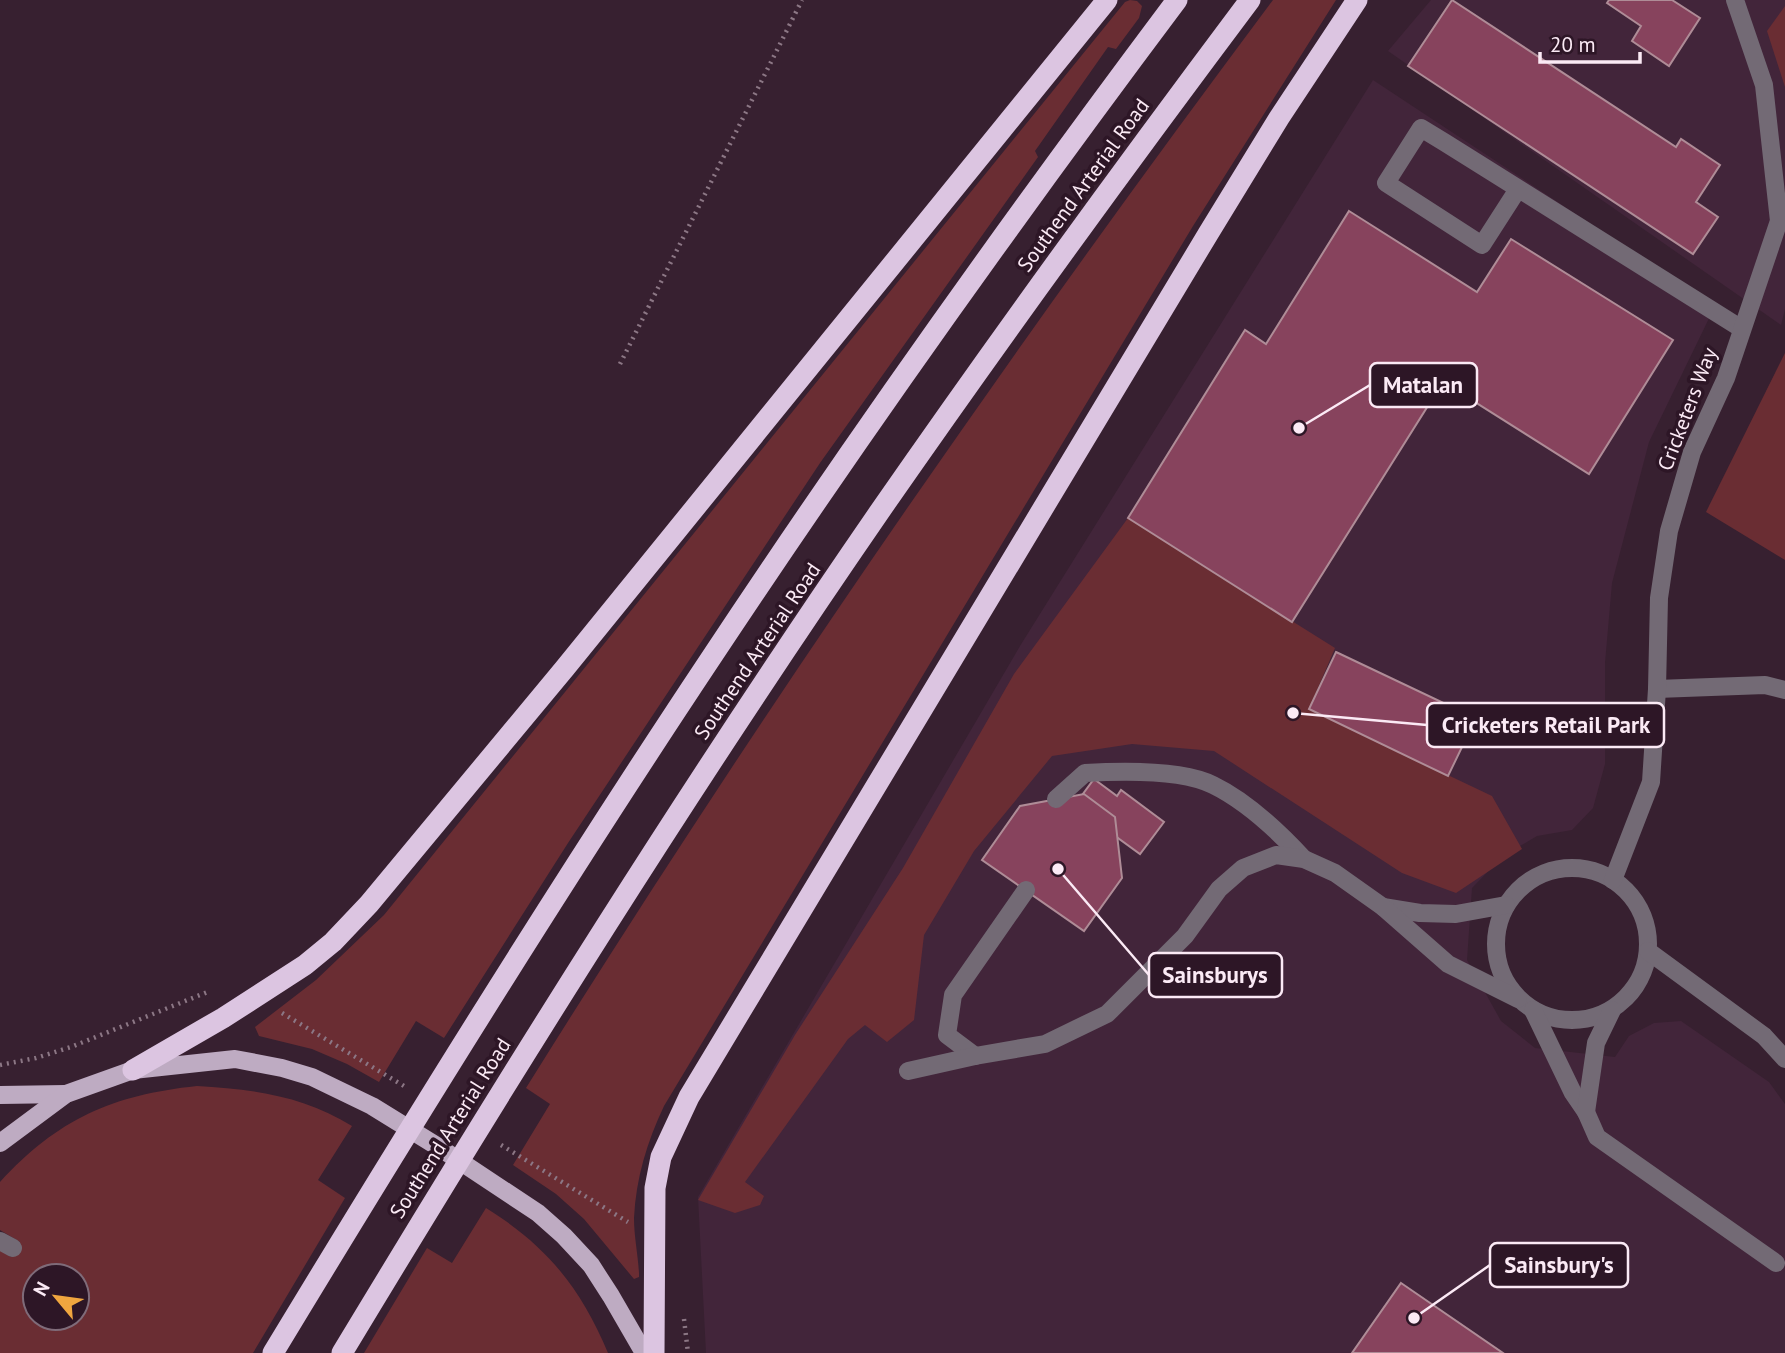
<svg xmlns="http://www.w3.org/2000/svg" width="1785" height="1353" viewBox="0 0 1785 1353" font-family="'PT Sans',sans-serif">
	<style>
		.built { fill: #42253a }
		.green { fill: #6a2d33; fill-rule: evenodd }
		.building { fill: #87435d; stroke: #af8c97; stroke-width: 2 }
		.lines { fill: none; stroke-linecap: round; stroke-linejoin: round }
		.path { stroke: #8c7785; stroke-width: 4.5; stroke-dasharray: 2 5; stroke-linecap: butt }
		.minor { stroke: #736a75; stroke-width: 18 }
		.major { stroke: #beabc2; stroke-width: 18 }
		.highway { stroke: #dcc5e1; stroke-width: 21 }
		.labels { text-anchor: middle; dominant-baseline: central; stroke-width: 7; stroke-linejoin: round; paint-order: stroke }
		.street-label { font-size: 21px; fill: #fbeaf5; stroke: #2d1626 }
		.leader { fill: none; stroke: #fbeaf5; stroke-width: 2.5 }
		.callout-dot { fill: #fbeaf5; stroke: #2d1626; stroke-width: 2.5 }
		.callout { fill: #2d1626; stroke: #fbeaf5; stroke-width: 2.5 }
		.callout-label { font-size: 23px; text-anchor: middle; font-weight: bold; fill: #fbeaf5 }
	</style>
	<rect width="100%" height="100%" fill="#372030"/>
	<g class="built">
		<polygon points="1431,0 1785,0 1785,309 1781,325 1388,51"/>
		<polygon points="1373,80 1715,306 1649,442 1612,583 1605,663 1605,764 1593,808 1572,830 1537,836 1503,856 1472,888 1467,960 1501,1021 1535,1048 1615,1057 1629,1036 1654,1023 1681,1021 1769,1082 1785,1104 1785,1353 706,1353 698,1197 1020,646"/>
	</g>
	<g class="green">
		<polygon points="1130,0 1137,1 1142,6 1139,18 1116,49 1108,47 1035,151 1038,157 820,463 568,843 444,1038 416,1021 379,1082 347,1064 312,1049 259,1036 255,1027 316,980 384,915 1125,2"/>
		<path d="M1273,0h63l-143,226 -529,880c-17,36 -28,72 -30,112 0,18 4,37 5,55v4l-5,2 -50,-60 -28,-25 -43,-29 37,-61 -24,-16c233,-374 483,-735 747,-1088z"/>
		<polygon points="1785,6 1785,87 1767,31"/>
		<polygon points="1785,353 1785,560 1706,512"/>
		<polygon points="1128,518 1335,648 1309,709 1492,796 1522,849 1456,893 1402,873 1214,751 1132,744 1052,756 974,851 924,935 914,1020 887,1042 865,1025 848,1039 745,1182 764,1196 760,1205 735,1213 698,1200 795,1035 903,868 1014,674"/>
		<path d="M197,1086c55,3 107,10 155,40l-34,54 27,18 -92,155h-253v-103l11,7 9,-15 -20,-12v-48c58,-63 112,-87 197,-96zM35,1276h42v42h-42z"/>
		<path d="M486,1208c60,37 95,80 122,145h-244l63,-105 25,15z"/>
	</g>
	<g class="building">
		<polygon points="1452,0 1676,147 1681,139 1720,165 1696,202 1718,217 1693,254 1408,66"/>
		<polygon points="1609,0 1672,0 1700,18 1669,66 1632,41 1641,26 1607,3"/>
		<polygon points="1349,211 1477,292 1511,239 1673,340 1589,474 1443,382 1292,622 1128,518 1245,330 1266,344"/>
		<polygon points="1336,652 1452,707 1440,733 1463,745 1448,776 1309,709"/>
		<polygon points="1094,779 1117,796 1121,790 1164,822 1140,854 1074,806"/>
		<polygon points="1084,794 1115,817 1122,878 1084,931 982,860 1020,806"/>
		<polygon points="1401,1283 1503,1353 1352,1353"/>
	</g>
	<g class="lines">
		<g class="path">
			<polyline points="620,364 802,0"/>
			<polyline points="282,1013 404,1086"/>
			<polyline points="0,1065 36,1058 71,1047 210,991"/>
			<polyline points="501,1145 628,1222"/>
			<polyline points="684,1319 688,1353"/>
		</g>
		<g class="minor">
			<polyline points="1518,189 1482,245 1386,183 1421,128 1444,142 1742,329"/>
			<polyline points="1657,689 1765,685 1785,690"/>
			<path d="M1056,799l29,-26c35,-2 96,-4 128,12 33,16 66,47 91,74"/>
			<circle cx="1572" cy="944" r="76"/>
			<polyline points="1613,880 1651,782 1657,689 1659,598 1669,531 1692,452 1726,378 1779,221 1764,85 1735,0"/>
			<polyline points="1383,907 1420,913 1456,914 1506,905"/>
			<polyline points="1648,951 1764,1036 1785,1059"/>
			<polyline points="1533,1010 1573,1093 1586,1112 1597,1137 1776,1263"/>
			<polyline points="975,1056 947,1035 953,995 1026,890"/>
			<polyline points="908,1071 975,1056 1045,1044 1107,1014 1185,936 1219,889 1243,868 1276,855 1304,859 1335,873 1383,907 1448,964 1518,999"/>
			<polyline points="1586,1112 1596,1043 1612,1010"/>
			<polyline points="0,1241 13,1248"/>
		</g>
		<g class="major">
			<polyline points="0,1095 66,1094"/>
			<polyline points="0,1143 66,1094 133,1070 235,1059 282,1068 312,1077 372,1106 440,1148 538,1213 564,1236 591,1265 611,1296 644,1353"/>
		</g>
		<g class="highway">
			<polyline points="133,1070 223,1018 305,965 333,942 369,904 565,668 1107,0"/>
			<path d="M273,1353c141,-233 285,-465 436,-692 149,-225 306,-445 468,-661"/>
			<path d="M342,1353c172,-285 349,-568 538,-842 120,-173 244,-343 370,-511"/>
			<polyline points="654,1353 655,1188 661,1157 689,1097 1208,234 1279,118 1357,0"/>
		</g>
	</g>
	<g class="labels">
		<g class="street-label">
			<text transform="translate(1083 185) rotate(-54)">Southend Arterial Road</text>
			<text transform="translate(1687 409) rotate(-69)">Cricketers Way</text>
			<text transform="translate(757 651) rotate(-56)">Southend Arterial Road</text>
			<text transform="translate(450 1128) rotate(-58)">Southend Arterial Road</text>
		</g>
	</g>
	<path class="leader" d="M1299 428L1370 385M1293 713L1427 725M1058 869L1149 975M1414 1318L1490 1265"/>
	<g class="callout-dot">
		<circle cx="1299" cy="428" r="7"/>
		<circle cx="1293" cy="713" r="7"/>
		<circle cx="1058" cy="869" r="7"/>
		<circle cx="1414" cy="1318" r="7"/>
	</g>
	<g class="callout">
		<rect x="1370" y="363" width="107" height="44" rx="7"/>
		<rect x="1427" y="703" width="237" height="44" rx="7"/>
		<rect x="1149" y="953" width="133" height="44" rx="7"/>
		<rect x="1490" y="1243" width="138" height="44" rx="7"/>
	</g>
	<g class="callout-label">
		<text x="1423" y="393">Matalan</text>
		<text x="1546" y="733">Cricketers Retail Park</text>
		<text x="1215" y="983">Sainsburys</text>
		<text x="1559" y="1273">Sainsbury's</text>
	</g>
	<g transform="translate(56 1297) rotate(299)"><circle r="33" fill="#2d1626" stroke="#7f6b79" stroke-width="2"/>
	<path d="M0-5L12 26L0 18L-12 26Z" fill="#f0a63f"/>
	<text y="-10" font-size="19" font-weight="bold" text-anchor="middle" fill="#fbeaf5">N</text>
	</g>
	<path d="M1540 52v10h100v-10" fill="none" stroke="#fbeaf5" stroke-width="3.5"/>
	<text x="1550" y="52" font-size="21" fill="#fbeaf5" stroke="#2d1626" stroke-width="5" paint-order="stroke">20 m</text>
</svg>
